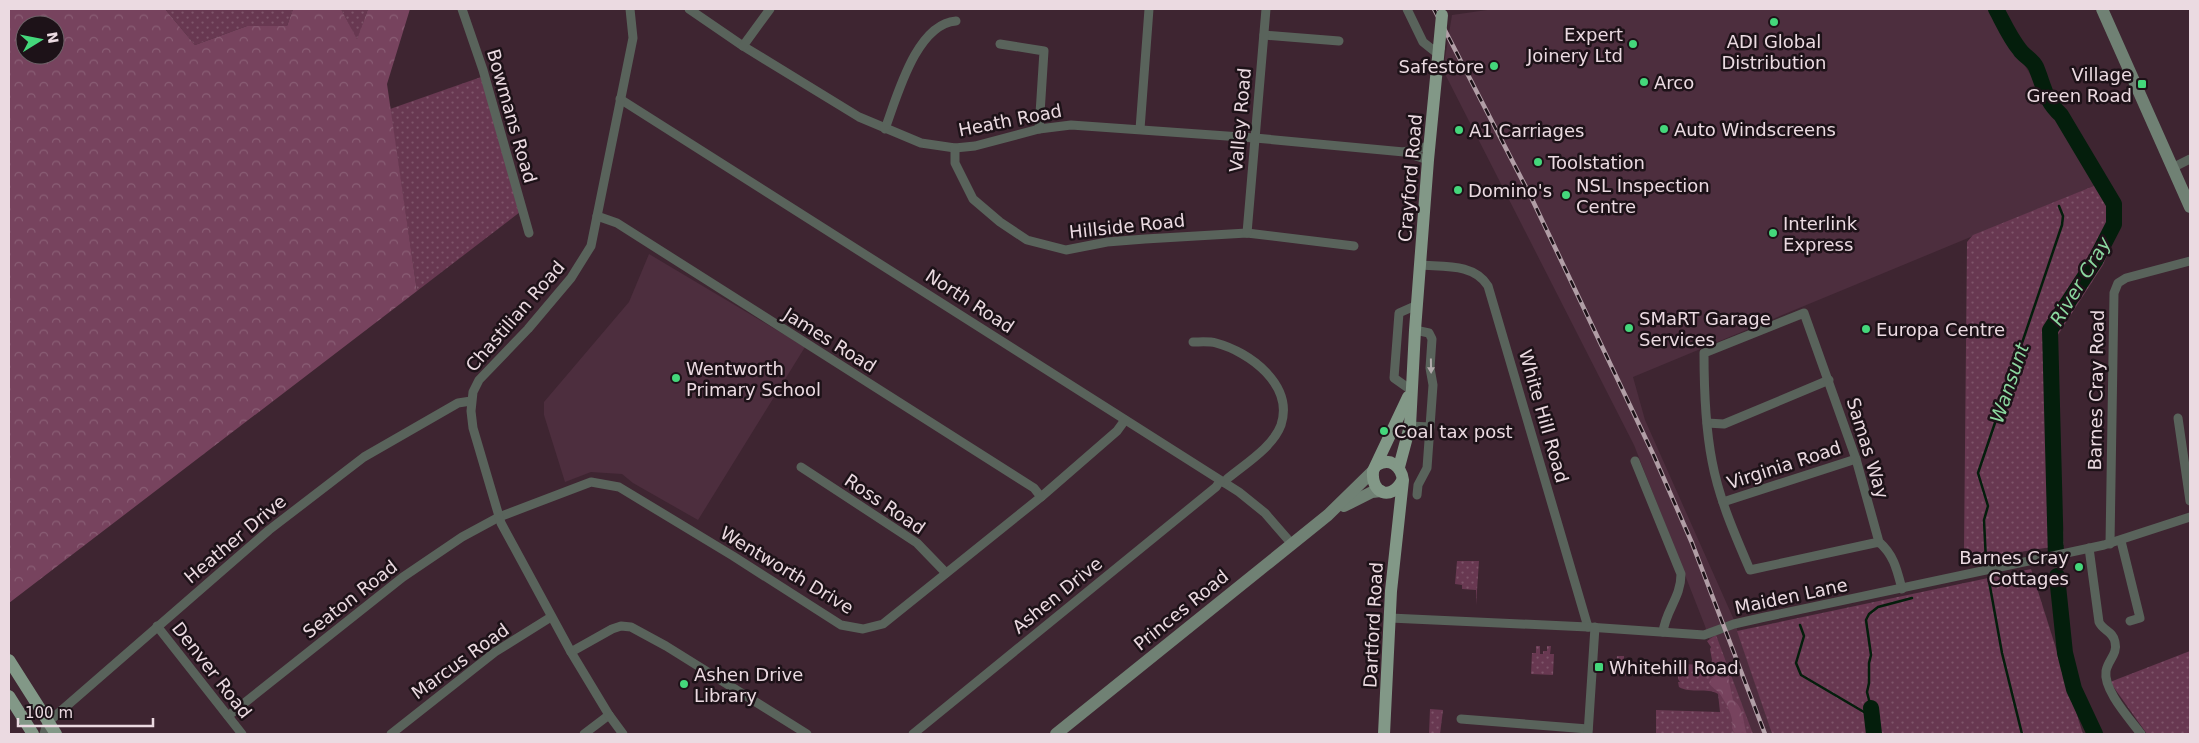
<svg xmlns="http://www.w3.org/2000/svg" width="2199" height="743" viewBox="0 0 2199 743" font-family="'DejaVu Sans',sans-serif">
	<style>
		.built { fill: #4d2e3e }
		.green { fill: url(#green-dots) }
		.forest { fill: url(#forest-crowns); fill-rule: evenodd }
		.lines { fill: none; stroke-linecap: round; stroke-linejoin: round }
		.stream { stroke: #041e0c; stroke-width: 2.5 }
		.river { stroke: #041e0c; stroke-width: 16 }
		.street { stroke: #59635b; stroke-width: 9 }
		.secondary { stroke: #708174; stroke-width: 12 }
		.primary { stroke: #829887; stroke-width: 12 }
		.rail-casing { stroke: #b19ea6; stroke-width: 4.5 }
		.rail { stroke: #1d1218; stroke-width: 2.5; stroke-dasharray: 8; stroke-linecap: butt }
		.primary-bridge { stroke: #829887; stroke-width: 12 }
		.oneway { fill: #b1aaab }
		.poi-dot { fill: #44d77b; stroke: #1d1218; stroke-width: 2 }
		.labels { text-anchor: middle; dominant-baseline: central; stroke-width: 5; stroke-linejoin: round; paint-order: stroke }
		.poi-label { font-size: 18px; fill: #ebdae1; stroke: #1d1218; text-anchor: start }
		.street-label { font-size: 18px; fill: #ebdae1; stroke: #1d1218 }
		.water-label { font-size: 19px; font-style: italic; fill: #8bd89f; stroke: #1d1218 }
	</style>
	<defs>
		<pattern id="green-dots" width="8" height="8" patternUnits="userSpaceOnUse" patternTransform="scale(1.25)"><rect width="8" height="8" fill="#683851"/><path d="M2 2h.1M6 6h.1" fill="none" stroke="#7e546a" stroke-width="1.8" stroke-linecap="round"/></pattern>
		<pattern id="forest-crowns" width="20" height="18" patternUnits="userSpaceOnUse" patternTransform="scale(1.25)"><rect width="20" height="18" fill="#77435e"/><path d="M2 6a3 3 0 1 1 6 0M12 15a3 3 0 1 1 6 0" fill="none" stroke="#8a5e75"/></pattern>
	</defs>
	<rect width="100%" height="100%" fill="#3e2531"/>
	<g class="built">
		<polygon points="1494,9 1991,9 2096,185 1633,377 1645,420 1734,620 1772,734 1740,734 1705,626 1634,445 1443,70 1452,15"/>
		<polygon points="649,254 805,347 698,520 633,483 622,474 591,472 565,482 544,415 544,402 629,302"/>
	</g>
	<g class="green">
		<polygon points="165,9 293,9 287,26 247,26 195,45"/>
		<polygon points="341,9 368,9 357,40"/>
		<polygon points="484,76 520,212 417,291 390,109"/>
		<polygon points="2096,185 2116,201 2119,226 2103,265 2052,344 2064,545 1968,560 1964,551 1967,242 1973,235"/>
		<polygon points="1457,561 1479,561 1476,605 1476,590 1462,589 1462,585 1455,584"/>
		<polygon points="2031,569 2083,734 1772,734 1737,631"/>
		<path d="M1716,635l37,99h-97v-24l64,2 -2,-18c-11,-7 -27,0 -39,-7l-1,-5h2l-2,-3 1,-15 31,1 2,-5 -2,-11 1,-2 -4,-6z"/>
		<polygon points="1536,646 1540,646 1540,654 1543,654 1543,651 1547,651 1547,646 1551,646 1550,654 1554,654 1553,675 1531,674 1532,653 1536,653"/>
		<polygon points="2190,651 2190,734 2147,734 2110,682"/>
		<polygon points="1617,656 1624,656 1624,659 1631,660 1630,676 1615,675"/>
		<polygon points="1430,709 1443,710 1440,734 1420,734 1429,734"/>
	</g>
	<g class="forest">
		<path d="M9,9h156l30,36 52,-19h40l6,-17h48l16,30 11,-30h42l-23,75 30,207 -408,312zM25,25h30v30h-30z"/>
		<path d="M1717,675l5,3 6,-1 5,23c11,7 10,23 14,34h-12l-3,-6c3,-9 -6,-25 -12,-34 -3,-4 -8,-6 -11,-11l2,-4z"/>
	</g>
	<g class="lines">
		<g class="stream">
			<polyline points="1986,562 1984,520 1988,506 1978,473 2062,225 2063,216 2059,206"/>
			<polyline points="1989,581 2002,653 2022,734"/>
			<polyline points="1800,625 1804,636 1796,663 1801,675 1869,715 1871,719"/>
			<polyline points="1871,708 1867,692 1869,683 1869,663 1871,655 1866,620 1869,614 1878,607 1912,598"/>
		</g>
		<g class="river">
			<path d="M1996,9c7,13 14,29 24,41 4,6 13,10 16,17 8,19 9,34 25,48l53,89v20l-19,37 -45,69 6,229"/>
			<polyline points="2057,576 2065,653 2074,689 2095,734"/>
			<polyline points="1871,708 1874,734"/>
		</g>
		<g class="street">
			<polyline points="462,9 483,70 529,233"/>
			<polyline points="689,9 743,46 859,117 921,143 955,148 975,146 1039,129 1071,125 1255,138 1404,152 1428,160"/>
			<polyline points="1407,9 1423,42 1438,54"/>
			<polyline points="1264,35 1339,41"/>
			<polyline points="1000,44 1044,51 1039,129"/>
			<polyline points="743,46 770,9"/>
			<polyline points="620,99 1239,492 1265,513 1291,543"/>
			<path d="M885,129c12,-32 31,-105 71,-108"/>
			<polyline points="1140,129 1149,9"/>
			<polyline points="955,148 955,163 973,199 1000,222 1027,240 1066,250 1107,242 1145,239 1247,233 1354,246"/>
			<polyline points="1404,152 1429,146"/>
			<polyline points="2172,168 2190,159"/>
			<polyline points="597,216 617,223 1034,488 1041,497"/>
			<polyline points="1247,233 1266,9"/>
			<path d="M1420,265c23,2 54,-2 68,21l100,341"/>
			<polyline points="1415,330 1429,333 1432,339 1430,368 1433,385 1427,468 1418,485 1417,495"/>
			<path d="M1193,342c7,0 16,-1 23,1 34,9 78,42 65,82 -8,22 -36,39 -54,54l-2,4"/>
			<polyline points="1411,390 1394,378 1399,313 1417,305"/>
			<polyline points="2178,418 2190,501"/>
			<polyline points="1707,423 1724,424 1829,380"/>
			<polyline points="1410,426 1430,427"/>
			<path d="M1635,461l46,113c0,24 -15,35 -18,58"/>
			<polyline points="801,467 917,543 946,573"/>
			<polyline points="1723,502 1856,459"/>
			<polyline points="2121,541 2140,618 2130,621"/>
			<path d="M1879,542l-129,28c-15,-35 -31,-71 -38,-109 -7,-36 -8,-72 -8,-108l100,-40 52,146 23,83c15,13 18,28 23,47"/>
			<polyline points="2110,544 2114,293 2118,283 2126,278 2190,261"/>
			<path d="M2089,548l10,74c4,9 14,9 16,20 3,12 -7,18 -9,29 -3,19 24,48 35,63"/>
			<polyline points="1390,618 1588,627 1704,635 1734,624 1765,617 2104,545 2190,517"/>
			<polyline points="157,626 242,734"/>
			<polyline points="571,652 612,629 621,626 631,627 666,646 807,734"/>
			<polyline points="228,716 403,577 462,537 499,517 591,482 619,487 733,556 841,625 863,629 883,624 1041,497 1117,431 1125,420"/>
			<polyline points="1461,719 1588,729"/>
			<polyline points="44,734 47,723 269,530 364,457 458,403 471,401"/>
			<polyline points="391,734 495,652 551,617"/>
			<polyline points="584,734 609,715"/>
			<polyline points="623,734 609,715 571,652 501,523 473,428 471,411 473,392 479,380 528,329 571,278 591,246 633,38 630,9"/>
			<polyline points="913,734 1216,487 1220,481"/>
			<polyline points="1588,734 1595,627"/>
		</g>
		<g class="secondary">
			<polyline points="2102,9 2190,207"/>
			<polyline points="1344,506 1372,492 1381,491"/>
			<polyline points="1056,734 1328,515 1373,471"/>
		</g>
		<g class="primary">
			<path d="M1377,465c13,-8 24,1 26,15l-12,111 -7,143"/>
			<polyline points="1399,467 1410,426 1415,330 1428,160 1439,47"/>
			<path d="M1402,481c-11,20 -31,13 -29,-10l35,-74"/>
			<polyline points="9,660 56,734"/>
			<polyline points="9,696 33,734"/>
		</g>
		<g class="rail-casing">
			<polyline id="rail" points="1434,9 1532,199 1654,456 1692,543 1765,734"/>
		</g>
		<use href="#rail" class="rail"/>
		<polyline class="primary-bridge" points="1439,47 1442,15"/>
	</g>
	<defs><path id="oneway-solid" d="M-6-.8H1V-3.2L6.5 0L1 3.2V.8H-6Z" transform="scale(1.25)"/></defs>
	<use class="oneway" href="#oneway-solid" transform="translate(1431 366) rotate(89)"/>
	<g class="poi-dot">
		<circle cx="1774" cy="22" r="5"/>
		<circle cx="1633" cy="44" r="5"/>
		<circle cx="1494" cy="66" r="5"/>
		<circle cx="1644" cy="82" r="5"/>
		<rect x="2137" y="79" width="10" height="10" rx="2.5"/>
		<circle cx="1664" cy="129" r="5"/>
		<circle cx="1459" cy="130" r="5"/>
		<circle cx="1538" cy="162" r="5"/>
		<circle cx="1458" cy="190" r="5"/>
		<circle cx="1566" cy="195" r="5"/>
		<circle cx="1773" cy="233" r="5"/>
		<circle cx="1629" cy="328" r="5"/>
		<circle cx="1866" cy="329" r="5"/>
		<circle cx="676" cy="378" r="5"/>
		<circle cx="1384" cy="431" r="5"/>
		<circle cx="2079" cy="567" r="5"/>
		<rect x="1594" y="662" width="10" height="10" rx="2.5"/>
		<circle cx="684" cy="684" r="5"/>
	</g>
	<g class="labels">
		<g class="poi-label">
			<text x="1623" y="34" text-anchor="end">Expert<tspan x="1623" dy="21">Joinery Ltd</tspan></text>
			<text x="1774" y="41" text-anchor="middle">ADI Global<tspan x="1774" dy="21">Distribution</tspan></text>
			<text x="1484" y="66" text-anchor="end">Safestore</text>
			<text x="2132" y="74" text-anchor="end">Village<tspan x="2132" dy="21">Green Road</tspan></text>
			<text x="1654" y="82">Arco</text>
			<text x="1674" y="129">Auto Windscreens</text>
			<text x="1469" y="130">A1 Carriages</text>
			<text x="1548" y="162">Toolstation</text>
			<text x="1576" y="185">NSL Inspection<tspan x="1576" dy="21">Centre</tspan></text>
			<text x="1468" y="190">Domino's</text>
			<text x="1783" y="223">Interlink<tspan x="1783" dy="21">Express</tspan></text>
			<text x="1639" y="318">SMaRT Garage<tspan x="1639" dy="21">Services</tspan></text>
			<text x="1876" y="329">Europa Centre</text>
			<text x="686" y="368">Wentworth<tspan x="686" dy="21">Primary School</tspan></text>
			<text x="1394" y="431">Coal tax post</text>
			<text x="2069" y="557" text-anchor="end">Barnes Cray<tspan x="2069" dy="21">Cottages</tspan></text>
			<text x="1609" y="667">Whitehill Road</text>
			<text x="694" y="674">Ashen Drive<tspan x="694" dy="21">Library</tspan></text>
		</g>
		<g class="street-label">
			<text transform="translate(512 116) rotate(74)">Bowmans Road</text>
			<text transform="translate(1010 120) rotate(-11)">Heath Road</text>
			<text transform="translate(1240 120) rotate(-85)">Valley Road</text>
			<text transform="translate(1410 178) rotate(-85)">Crayford Road</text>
			<text transform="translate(1127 226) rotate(-6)">Hillside Road</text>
			<text transform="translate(970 301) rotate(33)">North Road</text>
			<text transform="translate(515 316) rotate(-49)">Chastilian Road</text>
			<text transform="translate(830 340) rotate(32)">James Road</text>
			<text transform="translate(2096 390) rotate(-89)">Barnes Cray Road</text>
			<text transform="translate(1544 416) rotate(74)">White Hill Road</text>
			<text transform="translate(1868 448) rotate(73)">Samas Way</text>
			<text transform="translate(1784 465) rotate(-18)">Virginia Road</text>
			<text transform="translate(885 504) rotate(34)">Ross Road</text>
			<text transform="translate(235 539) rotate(-40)">Heather Drive</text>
			<text transform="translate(787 570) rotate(31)">Wentworth Drive</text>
			<text transform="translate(1057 595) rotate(-39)">Ashen Drive</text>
			<text transform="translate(1791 596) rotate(-12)">Maiden Lane</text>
			<text transform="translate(350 599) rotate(-38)">Seaton Road</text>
			<text transform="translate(1181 610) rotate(-39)">Princes Road</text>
			<text transform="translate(1373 625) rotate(-87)">Dartford Road</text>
			<text transform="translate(460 661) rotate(-36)">Marcus Road</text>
			<text transform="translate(212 670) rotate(52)">Denver Road</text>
		</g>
		<g class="water-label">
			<text transform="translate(2080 281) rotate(-59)">River Cray</text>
			<text transform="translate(2009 383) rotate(-71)">Wansunt</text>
		</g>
	</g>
	<rect width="2199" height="743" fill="none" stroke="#ebdae1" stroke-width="20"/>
	<g transform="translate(40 40) rotate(80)"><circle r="24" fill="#1d1218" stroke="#6f6268"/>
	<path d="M0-4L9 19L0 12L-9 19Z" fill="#44d77b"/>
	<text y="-8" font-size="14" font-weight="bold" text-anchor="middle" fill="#ebdae1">N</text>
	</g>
	<path d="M18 718v8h135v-8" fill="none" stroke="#ebdae1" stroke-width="2.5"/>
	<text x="25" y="718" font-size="15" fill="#ebdae1" stroke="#1d1218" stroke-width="4" paint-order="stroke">100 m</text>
</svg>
